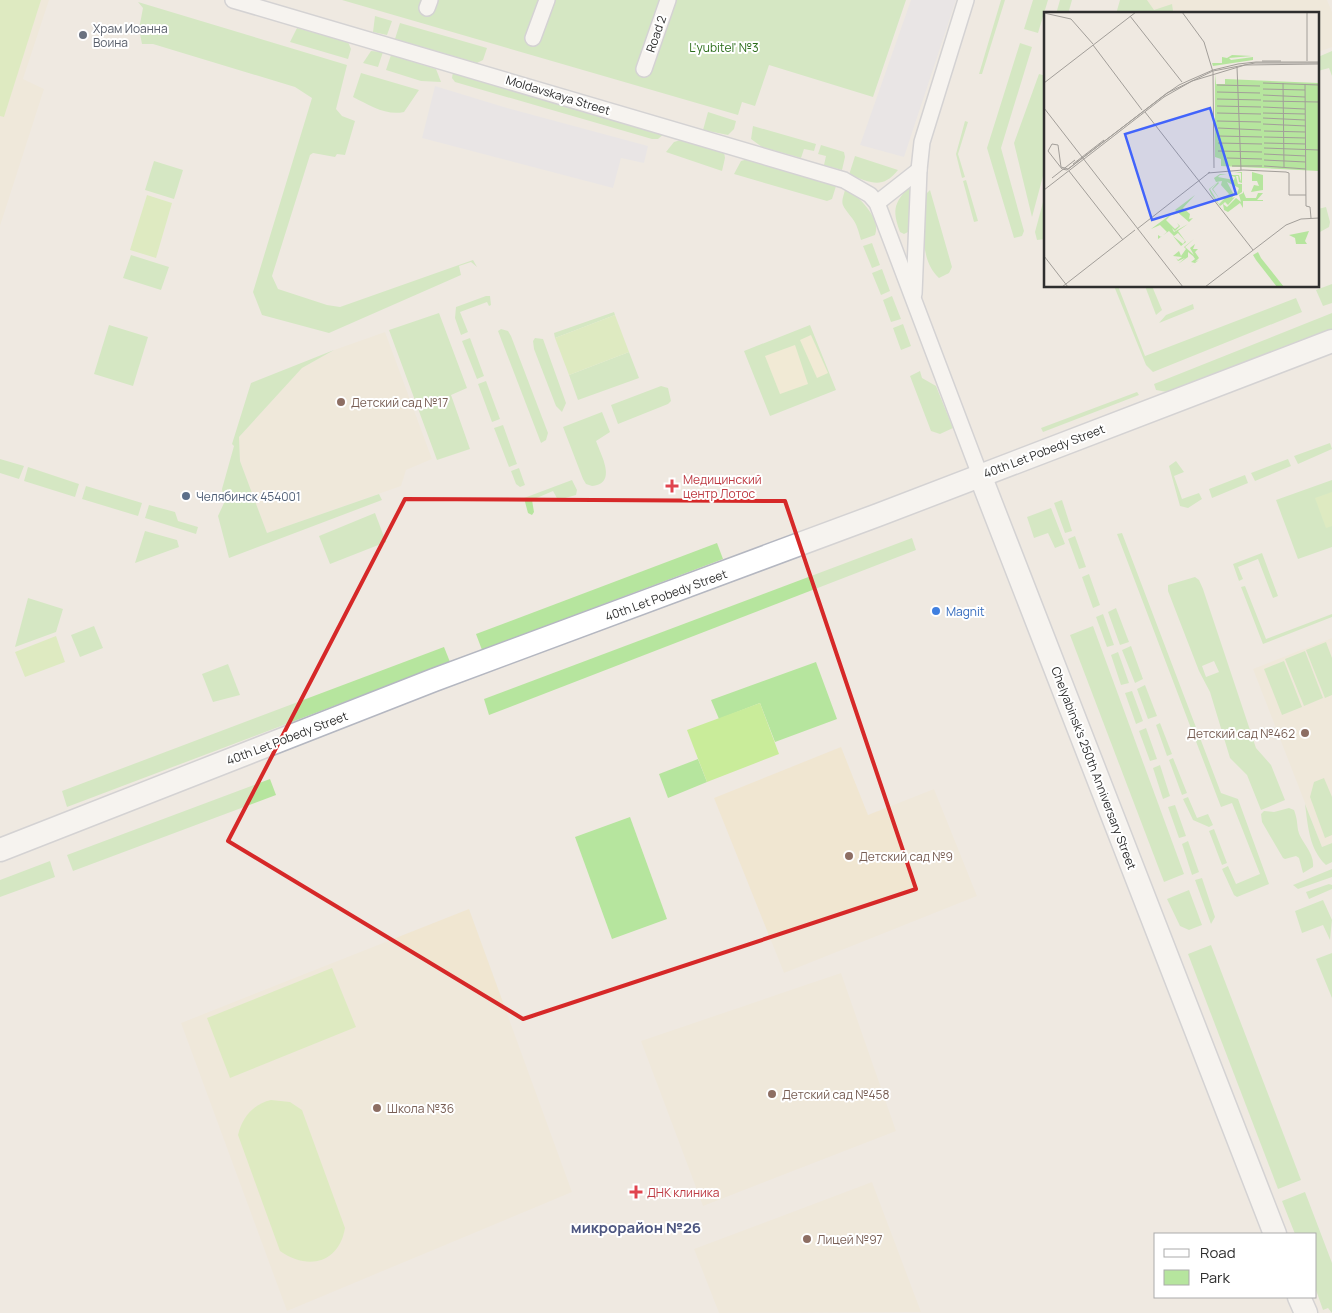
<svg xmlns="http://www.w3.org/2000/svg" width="1332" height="1313" viewBox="0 0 1332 1313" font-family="Manrope,sans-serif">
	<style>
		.industrial { fill: #e3e1e8 }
		.education { fill: #f0e6d1 }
		.green { fill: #b6e59e; fill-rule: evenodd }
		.sand { fill: #f3ecc5 }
		.pitch { fill: #c9ec9a }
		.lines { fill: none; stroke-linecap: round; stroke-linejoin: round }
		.street-casing { stroke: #b4b7c1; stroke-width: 18 }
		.secondary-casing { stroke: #b4b7c1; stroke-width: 25 }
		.street { stroke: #fff; stroke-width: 15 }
		.secondary { stroke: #fff; stroke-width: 22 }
		.marked { fill: none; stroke: #d62828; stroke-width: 4; stroke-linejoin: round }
		.worship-dot { fill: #6b7280; stroke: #fff; stroke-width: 2 }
		.education-dot { fill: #8d6e63; stroke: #fff; stroke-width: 2 }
		.health-dot { fill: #e0444e; stroke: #fff; stroke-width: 2 }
		.service-dot { fill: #5c6f8a; stroke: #fff; stroke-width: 2 }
		.shop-dot { fill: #3f7fe0; stroke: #fff; stroke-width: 2 }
		.labels { text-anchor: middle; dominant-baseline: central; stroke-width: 4; stroke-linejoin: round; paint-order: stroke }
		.worship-label { font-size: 12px; fill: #5b616d; stroke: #fff; text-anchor: start }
		.street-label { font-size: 12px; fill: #2e2e2e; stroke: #fff }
		.park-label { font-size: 12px; fill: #2c6e1b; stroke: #fff }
		.education-label { font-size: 12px; fill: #785e54; stroke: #fff; text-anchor: start }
		.health-label { font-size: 12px; fill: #be3a42; stroke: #fff; text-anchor: start }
		.service-label { font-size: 12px; fill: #4e5e75; stroke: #fff; text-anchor: start }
		.shop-label { font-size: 12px; fill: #366cbe; stroke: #fff; text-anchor: start }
		.quarter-label { font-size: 15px; font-weight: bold; fill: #4d5680; stroke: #fff }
		.inset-road { fill: none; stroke: #a29e99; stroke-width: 1 }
		.view { fill: #4264fb; fill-opacity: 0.15; stroke: #4264fb; stroke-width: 2.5 }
		.inset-edge { fill: none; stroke: #2e2e2e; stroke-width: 2.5 }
	</style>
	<rect width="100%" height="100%" fill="#efe9e1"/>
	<g class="industrial">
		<polygon points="911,0 956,0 904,157 860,145"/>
		<polygon points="435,86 507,108 648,146 644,163 621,158 613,188 422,138"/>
	</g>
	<g class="education">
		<polygon points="0,0 49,0 23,79 44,89 0,226"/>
		<polygon points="1126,0 1327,0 1332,12 1332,47 1318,52 1318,14 1123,14"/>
		<polygon points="385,332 432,459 406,470 401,486 267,533 240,461 239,437 302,368 334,350"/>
		<polygon points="1332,638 1332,843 1322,847 1253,669"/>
		<polygon points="841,747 868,815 934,789 977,896 784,973 714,798"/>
		<polygon points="469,909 572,1192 287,1311 181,1023"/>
		<polygon points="841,973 896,1131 703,1206 641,1041"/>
		<polygon points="872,1182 921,1312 719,1313 694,1249"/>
	</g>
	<g class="green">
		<polygon points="342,0 906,0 873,97 769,65 755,106 742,102 738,115"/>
		<polygon points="1001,0 1005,0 982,74 979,74"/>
		<polygon points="1033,0 1048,0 1038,33 1024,29"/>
		<polygon points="1060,0 1072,0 1068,14 1056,14"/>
		<polygon points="1120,0 1147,0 1154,10 1172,4 1173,11 1167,14 1116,14"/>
		<polygon points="138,2 347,65 336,109 342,116 355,121 345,155 337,154 335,157 313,153 310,155 272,276 278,289 327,305 340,307 473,260 477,267 471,262 459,266 461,275 329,333 262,315 253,292 312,98 295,87 153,44 142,44 139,29 143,8"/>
		<polygon points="375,16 392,21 387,35 373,32"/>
		<polygon points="400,23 487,48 483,60 477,63 395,39"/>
		<polygon points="297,28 348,42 351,49 348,59 290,42"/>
		<polygon points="1020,43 1032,47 1001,148 1024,231 1022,236 1014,238 987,148"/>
		<polygon points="371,51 383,52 378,67 363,63"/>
		<polygon points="1332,51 1332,76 1329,68 1318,71 1318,57"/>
		<polygon points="391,55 436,69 441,82 421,81 386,70"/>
		<polygon points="453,72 665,133 658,139 652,139 455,82 452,78"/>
		<path d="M361,73l58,17 -15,22c-18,4 -35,-7 -51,-15z"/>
		<polygon points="1039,74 1046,76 1046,165 1032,217 1014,143"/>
		<polygon points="708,112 736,121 734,129 728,135 703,130"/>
		<polygon points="965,121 968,122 958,154 965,177 962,178 956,154"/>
		<polygon points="753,126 816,144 814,151 804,149 801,158 762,147 751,139"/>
		<polygon points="684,139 724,152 725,158 722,171 666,152 674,142"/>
		<polygon points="821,145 844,152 845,157 842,170 824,165 826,156 818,154"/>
		<path d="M855,156l43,14c-16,20 -27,12 -49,5z"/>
		<polygon points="748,159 837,183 832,199 827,201 734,174 741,161"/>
		<polygon points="154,161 183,170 174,199 145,190"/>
		<path d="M914,179l-4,52 -6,3 -4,-2c-11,-29 -1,-31 14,-53z"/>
		<polygon points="966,180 978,221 974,222 963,181"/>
		<path d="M846,187c12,10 36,31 29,48l-14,5c-2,-7 -4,-16 -9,-22 -11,-15 -12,-12 -6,-31z"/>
		<path d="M930,190l22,77 -3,6 -10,5c-22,-20 -14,-58 -13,-84z"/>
		<polygon points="1046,191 1046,239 1037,240 1035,232"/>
		<polygon points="1326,207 1330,222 1329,227 1320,232 1318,209"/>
		<polygon points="872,243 880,265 872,268 863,246"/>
		<polygon points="131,255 169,267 161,290 123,278"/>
		<polygon points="882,269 890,291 881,295 872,273"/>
		<polygon points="1332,284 1332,303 1323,306 1316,290"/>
		<polygon points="1114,286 1118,286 1145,356 1296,298 1302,312 1153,372 1146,365"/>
		<polygon points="1145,286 1152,286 1162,310 1156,315"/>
		<polygon points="486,296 490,296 491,305 489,306 487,302 460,312 468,332 461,335 455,318 456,307"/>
		<polygon points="892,296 901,319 891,322 883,300"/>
		<polygon points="1193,304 1194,309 1159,323 1166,315"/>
		<polygon points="614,312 615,315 555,338 554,333"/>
		<polygon points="439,313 467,388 451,395 470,449 437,460 389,330"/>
		<polygon points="1332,313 1332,329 1167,392 1156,390 1154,384"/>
		<polygon points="903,324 911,346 901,350 893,328"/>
		<polygon points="109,325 148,337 133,386 94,374"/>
		<polygon points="810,325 836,390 770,416 744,351"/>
		<polygon points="501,329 508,331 511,336 548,433 546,440 541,443 498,331"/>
		<polygon points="470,338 484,376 477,379 462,341"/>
		<polygon points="535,338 543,339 566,403 562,412 556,406 534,349 533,341"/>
		<polygon points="334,350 302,368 239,437 240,461 267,533 379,494 382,500 229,558 218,516 224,503 222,489 234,446 232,444 251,383"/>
		<polygon points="629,352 639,378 578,400 569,375"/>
		<polygon points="920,371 922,378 936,386 953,428 940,434 931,431 910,376"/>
		<polygon points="486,381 500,419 492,422 478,384"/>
		<polygon points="661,386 668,388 671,401 668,404 618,424 611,405"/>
		<polygon points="1137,392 1139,395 1043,432 1041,428"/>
		<path d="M602,412l8,20 -14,9c5,14 22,43 -4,45l-6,-2 -3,-5 -20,-52z"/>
		<polygon points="503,425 517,464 509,467 494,428"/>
		<polygon points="1330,443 1332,449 1298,464 1294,456"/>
		<polygon points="0,459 24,466 19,479 0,473"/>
		<polygon points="1288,459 1291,466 1255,481 1251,473"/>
		<polygon points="1176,461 1184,472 1174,476 1182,499 1199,493 1202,499 1188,508 1180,506 1169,466"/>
		<polygon points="28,467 79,484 75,497 24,481"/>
		<polygon points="519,468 525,485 520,487 516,484 511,471"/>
		<polygon points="1245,475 1248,483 1212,498 1209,489"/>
		<polygon points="572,480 577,490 576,495 558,500 553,491 532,500 534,512 532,515 528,513 524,498"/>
		<polygon points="1332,480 1332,547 1298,559 1276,500"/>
		<polygon points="86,486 142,503 138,516 82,499"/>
		<polygon points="1062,500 1072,531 1065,533 1054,503"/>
		<polygon points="149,505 175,512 178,521 198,527 196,534 145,518"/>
		<polygon points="1051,508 1065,544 1055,548 1048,533 1034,538 1027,517"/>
		<polygon points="375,513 386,542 330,564 319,536"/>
		<polygon points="145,531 177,540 179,547 135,563"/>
		<polygon points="1122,533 1221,793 1238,799 1269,884 1237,897 1234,895 1222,869 1228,866 1236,884 1260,874 1232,803 1221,807 1117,534"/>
		<polygon points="1075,536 1086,567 1079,569 1068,539"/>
		<polygon points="912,538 916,550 489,715 484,699"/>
		<polygon points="717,543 723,559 482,650 476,634"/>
		<polygon points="1262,553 1278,596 1273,598 1258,559 1238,567 1243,579 1239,581 1233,564"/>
		<polygon points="1089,574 1100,605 1093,608 1082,577"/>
		<path d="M1195,577l4,3 4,9 53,159 15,17 14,35 -24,10 -14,-35 -17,-17 -20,-66 -11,-21 -31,-80v-6zM1214,661l5,11 -13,5 -4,-11z"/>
		<polygon points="1245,586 1266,639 1332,614 1332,617 1263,644 1241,587"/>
		<polygon points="28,598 63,609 56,632 15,647"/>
		<polygon points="1116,608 1129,642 1120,645 1108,612"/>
		<polygon points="1103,614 1114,645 1107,647 1096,617"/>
		<polygon points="94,626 103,648 80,657 71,635"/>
		<polygon points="1093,626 1184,874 1164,882 1070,635"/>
		<polygon points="1326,642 1332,658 1332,695 1325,698 1306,650"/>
		<polygon points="1131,646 1143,679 1135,683 1122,650"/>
		<polygon points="444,647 450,662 67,807 62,791"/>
		<polygon points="1305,651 1323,698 1304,706 1285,659"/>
		<polygon points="1118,652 1129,683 1121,685 1111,655"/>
		<polygon points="1284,661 1302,707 1282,715 1264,669"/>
		<polygon points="816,662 837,719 775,742 760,703 719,719 711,700"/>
		<polygon points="228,664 240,695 213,702 202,674"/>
		<polygon points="1145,685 1157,716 1148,719 1137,689"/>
		<polygon points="1132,691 1143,721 1136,724 1125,693"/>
		<polygon points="1160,723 1172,754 1167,756 1156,725"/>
		<polygon points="1146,728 1157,759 1150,761 1139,731"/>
		<polygon points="1173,758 1187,793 1182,795 1169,760"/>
		<polygon points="698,759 707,782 668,798 659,774"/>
		<polygon points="1160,765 1170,796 1163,799 1153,768"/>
		<polygon points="1324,778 1332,797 1332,835 1325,838 1310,797 1314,782"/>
		<polygon points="270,779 276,795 73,871 67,855"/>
		<polygon points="1188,797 1197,818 1208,814 1213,825 1209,827 1193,820 1183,799"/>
		<path d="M1305,804l17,43 10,-4v19l-6,3c-17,-16 -18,-39 -21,-61z"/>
		<polygon points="1175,805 1186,836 1179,838 1168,807"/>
		<path d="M1289,808l5,2c3,8 3,12 4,20 2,11 17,23 15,37l-10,6 -4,-15 -3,-2 -11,3 -2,-1 -21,-36 -1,-8 3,-3 10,1z"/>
		<polygon points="630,817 667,919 612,939 575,837"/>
		<polygon points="1214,829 1227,863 1222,865 1209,831"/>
		<polygon points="1188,841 1199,872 1192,875 1182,844"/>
		<polygon points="50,861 55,877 0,897 0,880"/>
		<polygon points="1332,869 1332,877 1298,889 1293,885"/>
		<polygon points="1202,878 1215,917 1211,924 1195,880"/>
		<polygon points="1329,884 1332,885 1332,889 1309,899 1306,892"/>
		<polygon points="1189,890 1202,925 1189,930 1180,926 1167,899"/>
		<polygon points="1323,900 1332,920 1330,940 1323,925 1302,933 1295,911"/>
		<polygon points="1211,945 1301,1180 1278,1189 1188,954"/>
		<polygon points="1332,953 1332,998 1316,959"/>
		<polygon points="1305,1192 1332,1263 1332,1313 1328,1308 1323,1310 1316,1290 1316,1234 1295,1234 1282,1201"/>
	</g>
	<g class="sand">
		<polygon points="811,335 828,373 817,378 800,340"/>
		<polygon points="795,345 808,384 780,394 765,356"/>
	</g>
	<g class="pitch">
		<polygon points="0,0 41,0 4,117 0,116"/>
		<polygon points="147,195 172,203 156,258 130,250"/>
		<polygon points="615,315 629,352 569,375 555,338"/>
		<polygon points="1332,492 1332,526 1326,528 1315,498"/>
		<polygon points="56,636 65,662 25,677 15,652"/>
		<polygon points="760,703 779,754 707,782 687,730"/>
		<polygon points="332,968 356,1027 230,1078 207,1018"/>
		<path d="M271,1100l19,2 12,8 43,118c-6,35 -37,43 -65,23l-42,-116c4,-17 15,-31 33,-35z"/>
	</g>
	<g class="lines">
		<g class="street-casing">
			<g id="street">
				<polyline points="233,0 844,180 870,195 877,203 980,475"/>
				<polyline points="427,8 430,0"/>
				<polyline points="533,38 547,0"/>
				<polyline points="644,69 668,0"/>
				<polyline points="877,203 919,170"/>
				<polyline points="914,294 919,170 922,142 966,0"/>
			</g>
		</g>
		<g class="secondary-casing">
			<g id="secondary">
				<polyline points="980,475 1275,1234"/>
				<polyline points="0,850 434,680 878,515 1332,341"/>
				<polyline points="1299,1297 1306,1313"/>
			</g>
		</g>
		<use href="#street" class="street"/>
		<use href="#secondary" class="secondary"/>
	</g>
	<path d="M0 0H1332V1313H0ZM405,499l380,2 131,388 -393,130 -295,-178z" fill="#efe9e1" fill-opacity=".55" fill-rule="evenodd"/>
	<path class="marked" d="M405,499l380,2 131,388 -393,130 -295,-178z"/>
	<circle class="worship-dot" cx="83" cy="35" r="5"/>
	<g class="education-dot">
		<circle cx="341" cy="402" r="5"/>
		<circle cx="1305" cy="733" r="5"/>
		<circle cx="849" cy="856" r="5"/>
		<circle cx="772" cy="1094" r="5"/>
		<circle cx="377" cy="1108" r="5"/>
		<circle cx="807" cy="1239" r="5"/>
	</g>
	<g class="health-dot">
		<path d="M669.5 478.5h5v5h5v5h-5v5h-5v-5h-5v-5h5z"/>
		<path d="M633.5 1184.5h5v5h5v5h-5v5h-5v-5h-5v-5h5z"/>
	</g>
	<circle class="service-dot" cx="186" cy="496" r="5"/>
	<circle class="shop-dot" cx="936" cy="611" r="5"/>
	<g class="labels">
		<g class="worship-label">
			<text x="93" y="28">Храм Иоанна<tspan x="93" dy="14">Воина</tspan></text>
		</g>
		<g class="street-label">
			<text transform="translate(656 34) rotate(-71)">Road 2</text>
			<text transform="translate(558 95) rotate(17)">Moldavskaya Street</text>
			<text transform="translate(1044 451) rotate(-21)">40th Let Pobedy Street</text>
			<text transform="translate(666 595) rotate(-20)">40th Let Pobedy Street</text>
			<text transform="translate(287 738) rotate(-21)">40th Let Pobedy Street</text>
			<text transform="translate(1094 768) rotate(69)">Chelyabinsk's 250th Anniversary Street</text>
		</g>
		<g class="park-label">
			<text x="724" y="47">L'yubitel' №3</text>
		</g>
		<g class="education-label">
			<text x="351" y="402">Детский сад №17</text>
			<text x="1295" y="733" text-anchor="end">Детский сад №462</text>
			<text x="859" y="856">Детский сад №9</text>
			<text x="782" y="1094">Детский сад №458</text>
			<text x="387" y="1108">Школа №36</text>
			<text x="817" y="1239">Лицей №97</text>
		</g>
		<g class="health-label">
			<text x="683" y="479">Медицинский<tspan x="683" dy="14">центр Лотос</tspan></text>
			<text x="647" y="1192">ДНК клиника</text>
		</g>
		<g class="service-label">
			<text x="196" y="496">Челябинск 454001</text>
		</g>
		<g class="shop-label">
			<text x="946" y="611">Magnit</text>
		</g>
		<g class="quarter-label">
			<text x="636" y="1227">микрорайон №26</text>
		</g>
	</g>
	<g transform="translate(1044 12)">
		<rect width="275" height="275" fill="#efe9e1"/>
		<path d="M188,43l20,1 -23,2 2,2 22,-3v3l-40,6 -1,-3h10v-6l5,1zM171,62l1,10h9v-5l94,4v88l-98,-5v-7l-6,-2zM190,160h8v11l-3,-1 -1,-6h-2l2,8h4v8l-6,4 3,-8 -12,-6 7,13 -2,3 3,-1 -7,8 -3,-3 -2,2 4,3 9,-9 5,4 -2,-7 4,-2v-2l3,7h10l2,-5h5l-6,7h6v1h-20v7l-3,-5 -12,9 -4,-2 -1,-6 -3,2 -9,-12 -2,-5 9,-7 1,1 -6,6 8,12 -9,-12 6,-7 -8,7 9,15 10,-10 -8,-9 1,-4 -6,1 -2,-4 6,-4 7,1h-7l-2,2 16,3 1,-3 -7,-2h11l2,7v-9zM208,160l11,3v15l-12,2 3,-7 5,1 -2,-5h-5zM151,183l-12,13 7,6 -1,5 4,-1 -4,4 -14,-12zM130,200l-8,8 9,9 4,-3 -2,-3 3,3 -5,5 -3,-3 2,4 14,-8 -10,7 8,11 -5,4 -8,-10 10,8 2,-3 -7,-8 -4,3 -5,-5 -11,8v-4l3,2 6,-5 -7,-7 -9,4zM265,219l-4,10 2,3h-11l-1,-6 -6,-3zM150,227l-9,8 9,8 -4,-7 5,-4 -2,5h5l-3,3 4,6 -4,4 4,-2 -13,10 9,-7 -4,-1 4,-3 -2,-3 -5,-4v5l-10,7 7,-6 -7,3 -2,-3 2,2 4,-3 -9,-1 6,-5 2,5 5,-7 -2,-2zM214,240l3,6 23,29h-7l-21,-27 -3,-5z" fill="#b6e59e"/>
		<path class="inset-road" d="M138,0l22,30 9,30 1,96M263,0v49M0,1l27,6 22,25M86,4l52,66M49,33l49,65M218,49h19M275,50h-63l-18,2 -25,6 -23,10 -11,5 -13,9 -98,75 -7,-2 -3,-22 -6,-1 -4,7 14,18 5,1 100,-77 46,-22 42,-8h64M193,55l4,103M0,71l92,-71M219,71l56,2M239,71l1,84M261,72l1,122 4,1 1,11M173,73l43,1M219,77l42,1M173,80l43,1M219,83l42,2M173,87l44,1M219,89l56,1M173,94l44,1M219,95l42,2M0,96l139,179M101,100l108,138M173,101l44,1M219,101l42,1M219,106l42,2M173,109l44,1M219,112l43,2M174,116l43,2M220,119l42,1M174,124l44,1M220,125l42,1M174,131l44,1M220,131l42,1M220,136l55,2M174,139l44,1M220,142l42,2M183,146l35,1M220,148l42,2M29,152l31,-24M188,154h30M220,154l42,3M25,159l54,69M164,161l35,-3 43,2 3,1v22h17M8,166l23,-18M0,178l120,-93 28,-16 53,-16 74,-1M93,217l73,-57M0,244l24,31M18,275l73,-57M161,275l81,-62 15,-6 18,-1"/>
		<path class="view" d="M166,96l26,86 -84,26 -27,-86z"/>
		<rect width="275" height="275" class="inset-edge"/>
	</g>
	<rect x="1154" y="1233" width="162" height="65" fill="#ffffff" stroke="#ababab"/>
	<rect x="1164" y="1249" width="25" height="8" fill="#ffffff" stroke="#ababab"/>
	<text x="1200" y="1258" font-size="15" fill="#2e2e2e">Road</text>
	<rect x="1164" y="1270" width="25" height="15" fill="#b6e59e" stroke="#ababab"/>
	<text x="1200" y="1283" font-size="15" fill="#2e2e2e">Park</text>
</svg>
